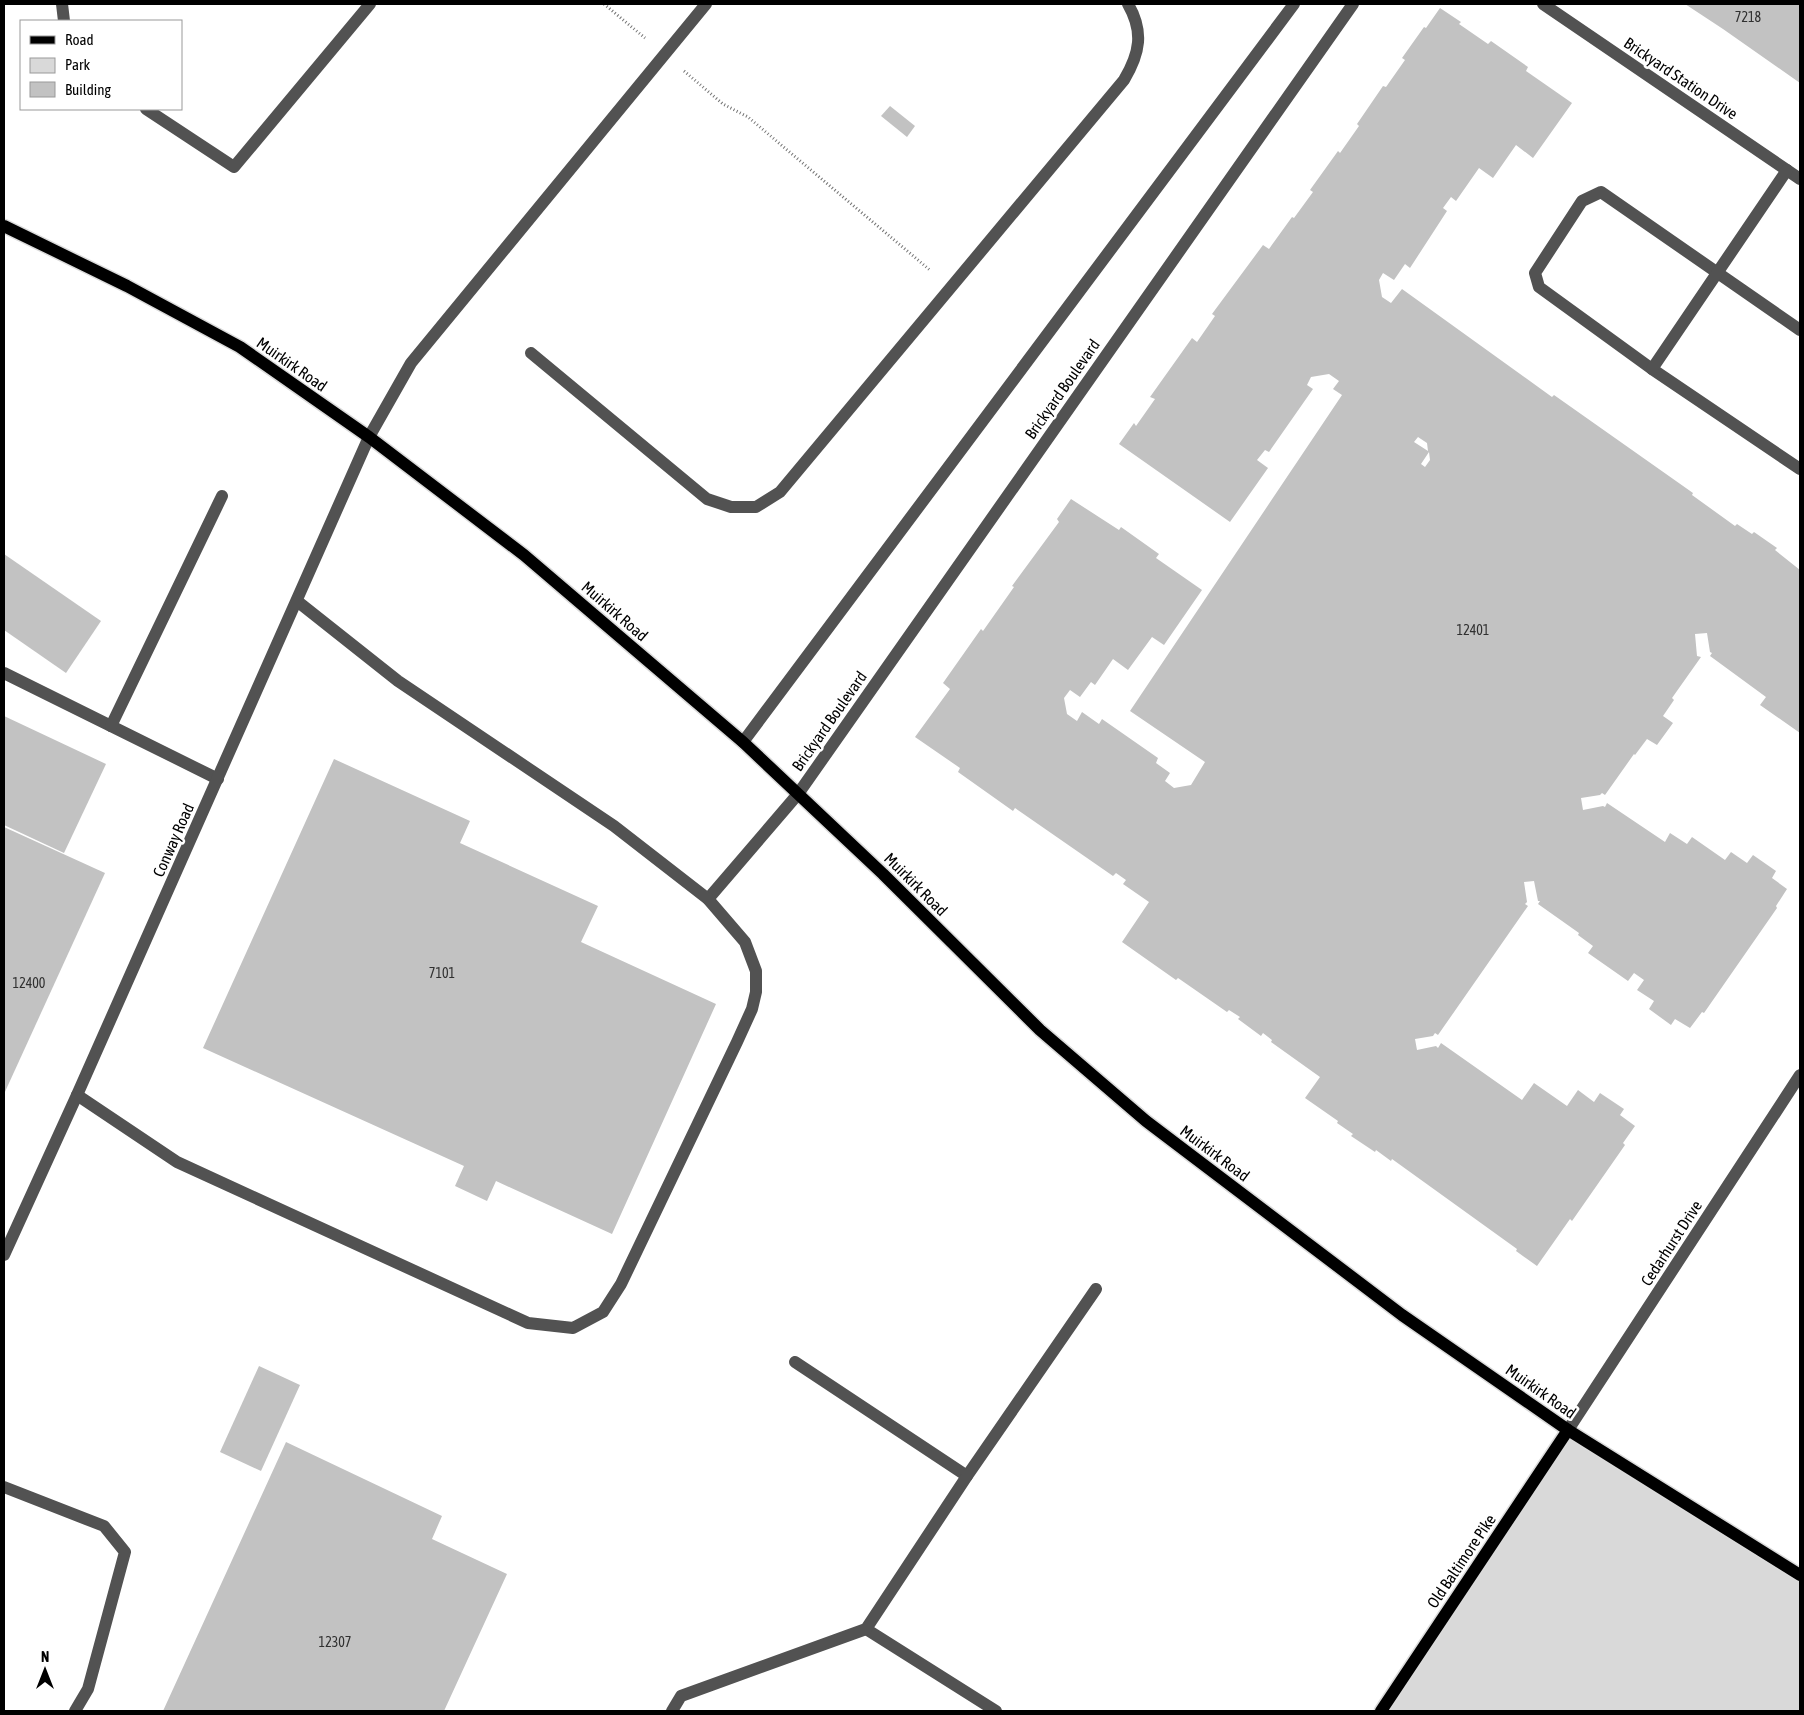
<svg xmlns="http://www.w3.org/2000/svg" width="1804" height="1715" viewBox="0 0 1804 1715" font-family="'Asap Condensed',sans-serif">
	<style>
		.green { fill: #d9d9d9 }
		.building { fill: #c2c2c2; fill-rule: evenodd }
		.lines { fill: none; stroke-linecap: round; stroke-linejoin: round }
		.major-casing { stroke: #dbdbdb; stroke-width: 15 }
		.path { stroke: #747474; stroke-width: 3; stroke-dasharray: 1 2.5; stroke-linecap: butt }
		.minor { stroke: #525252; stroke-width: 12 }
		.major { stroke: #000; stroke-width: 12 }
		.labels { text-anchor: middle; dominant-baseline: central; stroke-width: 5; stroke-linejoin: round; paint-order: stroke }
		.number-label { font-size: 14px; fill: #303030 }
		.street-label { font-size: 16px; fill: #000; stroke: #fff }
	</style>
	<rect width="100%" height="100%" fill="#fff"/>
	<polygon class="green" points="1568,1430 1800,1570 1800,1711 1380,1711"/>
	<g class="building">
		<polygon points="1685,4 1800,4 1800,83 1723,29"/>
		<path d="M1440,8l21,14 -2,2 29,20 3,-3 37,26 -2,4 46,32 -39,55 -17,-13 -23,33 -14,-10 -23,33 -5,-4 -8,11 4,3 -37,57 -5,-4 -11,16 -11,-7 -4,7 3,17 9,6 11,-14 150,108 2,-2 139,98 -1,2 43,31 2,-2 15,10 2,-2 23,16 -2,2 25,20v163l-40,-28 6,-8 -56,-41 2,-3 -2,-1 -3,-19 -12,1 2,22 4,1 -29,41 2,2 -11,16 10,7 -16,22 -10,-6 -12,16 -1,-1 -29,41 -3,-2 -2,2 -19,3 2,12 20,-4 2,1 2,-4 58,39 5,-9 17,11 5,-7 33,23 6,-8 16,11 6,-8 23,16 -4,7 15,11 -11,17 1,2 -73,105 -2,-1 -12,16 -15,-9 -4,6 -22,-16 5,-8 -17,-11 7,-10 -10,-7 -6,8 -40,-28 5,-7 -15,-11 1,-2 -41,-29 2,-3h-2l-4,-20 -10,1 3,20 -2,2 3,2 -90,129 -3,-2 -2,3 -18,3 2,11 19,-4 2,2 3,-5 81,57 12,-17 33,23 11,-16 16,12 6,-9 24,16 -4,6 15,11 -12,17 2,2 -53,76 -2,-2 -33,47 -21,-15 1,-2 -125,-90 -1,2 -15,-11 -1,2 -24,-16 2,-2 -16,-11 1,-2 -33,-23 15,-21 -49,-35 1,-2 -9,-7 -2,3 -23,-17 2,-2 -11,-7 -2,2 -49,-34 -2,2 -54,-38 27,-40 -26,-18 3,-4 -10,-7 -3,3 -98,-68 -2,3 -55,-39 2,-4 -45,-31 35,-48 -7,-6 38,-54 2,2 31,-44 -2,-1 47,-64 -2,-3 14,-20 48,31 2,-3 38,27 -3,4 46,32 -38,55 -12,-8 -24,33 -15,-11 -18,26 -4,-3 -11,15 -10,-7 -6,8 3,16 10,7 5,-9 17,12 3,-5 56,39 -2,5 14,10 -5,8 9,7 17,-3 14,-23 -75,-51 212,-316 -9,-6 6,-8 -10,-7 -18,3 -4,8 6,4 -44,63 -4,-2 -8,10 11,8 -38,54 -111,-78 15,-21 2,3 19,-27 -5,-2 42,-59 5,4 18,-26 -3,-2 51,-69 6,4 23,-32 2,1 19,-26 -3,-2 28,-39 2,2 19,-27 -2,-2 26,-38 3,1 19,-27 -3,-2 22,-31 2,1zM1418,437l9,6 1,8 -14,-9zM1429,452l1,8 -5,7 -4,-3z"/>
		<polygon points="890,106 915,126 907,137 881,116"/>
		<polygon points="4,554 101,621 66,673 4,630"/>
		<polygon points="4,716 106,764 64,853 4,825"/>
		<polygon points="334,759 470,821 460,843 598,906 581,942 716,1004 612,1234 496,1181 487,1201 455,1186 464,1166 203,1048"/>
		<polygon points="4,827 105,873 4,1094"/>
		<polygon points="259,1366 300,1385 261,1471 220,1452"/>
		<polygon points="286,1442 442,1516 432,1539 507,1574 444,1711 163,1711"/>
	</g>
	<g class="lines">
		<g class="major-casing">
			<g id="major">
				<polyline points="4,226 127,286 240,347 369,437 524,555 743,742 883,874 1040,1030 1146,1121 1402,1315 1568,1430 1800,1575"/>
				<polyline points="1381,1711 1568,1430"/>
			</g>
		</g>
		<g class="path">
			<polyline points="604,4 645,38"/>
			<polyline points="684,71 723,104 748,117 931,271"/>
		</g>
		<g class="minor">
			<polyline points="62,4 64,21"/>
			<polyline points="1543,4 1800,179"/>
			<polyline points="146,109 234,167 370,4"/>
			<polyline points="1800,330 1601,192 1582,201 1535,273 1539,287 1652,369 1800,469"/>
			<path d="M531,353l176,146 24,8h25l24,-15 344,-412c16,-27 20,-48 4,-76"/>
			<polyline points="1652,369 1787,170"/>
			<polyline points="4,673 218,779"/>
			<polyline points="111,726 222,496"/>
			<polyline points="743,742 1294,4"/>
			<polyline points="708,899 798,794 1353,4"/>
			<polyline points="77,1095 177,1162 528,1323 573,1328 603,1312 621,1284 737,1042 752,1009 756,992 756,971 745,942 708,899 614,826 398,681 297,601"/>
			<polyline points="4,1255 77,1095 369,437 411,363 706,4"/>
			<polyline points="795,1362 967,1476"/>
			<polyline points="1568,1430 1800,1075"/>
			<polyline points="4,1487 104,1526 125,1552 88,1689 75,1711"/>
			<polyline points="866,1629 996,1711"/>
			<polyline points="672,1711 681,1696 866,1629 967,1476 1096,1289"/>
		</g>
		<use href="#major" class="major"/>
	</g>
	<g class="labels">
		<g class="number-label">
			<text x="1748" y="17">7218</text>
			<text x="1473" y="630">12401</text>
			<text x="442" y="973">7101</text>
			<text x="29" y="983">12400</text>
			<text x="335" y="1642">12307</text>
		</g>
		<g class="street-label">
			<text transform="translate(1681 78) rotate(34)">Brickyard Station Drive</text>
			<text transform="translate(292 364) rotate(35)">Muirkirk Road</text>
			<text transform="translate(1062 389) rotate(-55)">Brickyard Boulevard</text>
			<text transform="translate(615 611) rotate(41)">Muirkirk Road</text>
			<text transform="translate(829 721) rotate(-55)">Brickyard Boulevard</text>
			<text transform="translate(173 840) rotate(-66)">Conway Road</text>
			<text transform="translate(916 884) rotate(45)">Muirkirk Road</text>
			<text transform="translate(1215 1153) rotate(37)">Muirkirk Road</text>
			<text transform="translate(1671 1243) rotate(-57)">Cedarhurst Drive</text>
			<text transform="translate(1541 1391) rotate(35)">Muirkirk Road</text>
			<text transform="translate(1461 1561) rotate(-56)">Old Baltimore Pike</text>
		</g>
	</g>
	<rect width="1804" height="1715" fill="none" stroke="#000000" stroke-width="10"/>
	<rect x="20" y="20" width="162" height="90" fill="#ffffff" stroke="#999999"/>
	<rect x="30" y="36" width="25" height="8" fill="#000000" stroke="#999999"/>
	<text x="65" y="45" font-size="15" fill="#000000">Road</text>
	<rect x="30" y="58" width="25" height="15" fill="#d9d9d9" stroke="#999999"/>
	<text x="65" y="70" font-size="15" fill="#000000">Park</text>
	<rect x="30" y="82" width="25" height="15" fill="#c2c2c2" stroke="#999999"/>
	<text x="65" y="95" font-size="15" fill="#000000">Building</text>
	<g transform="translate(45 1670)" stroke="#ffffff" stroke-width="4" paint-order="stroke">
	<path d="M0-4L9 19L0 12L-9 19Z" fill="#000000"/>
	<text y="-8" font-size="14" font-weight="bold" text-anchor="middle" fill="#000000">N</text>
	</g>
</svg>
